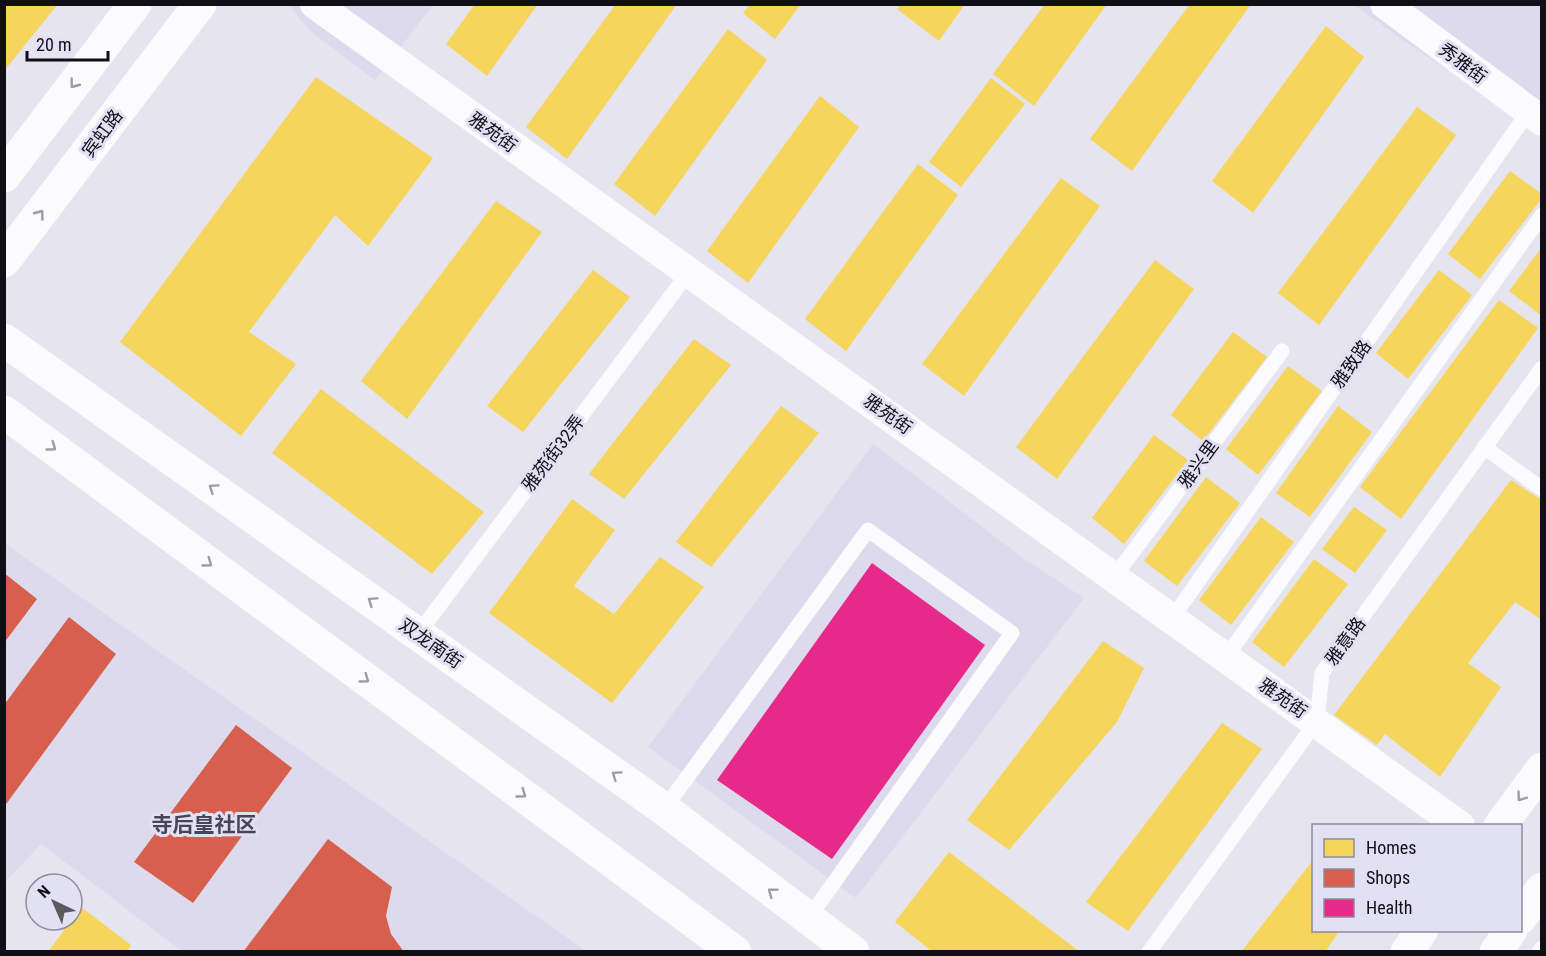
<svg xmlns="http://www.w3.org/2000/svg" width="1546" height="956" viewBox="0 0 1546 956" font-family="'Roboto Condensed','Noto Sans SC',sans-serif">
	<style>
		.built { fill: #dddaed }
		.homes { fill: #f6d55c }
		.shops { fill: #d6604d }
		.health { fill: #e7298a }
		.lines { fill: none; stroke-linecap: round; stroke-linejoin: round }
		.lane { stroke: #fbfbfd; stroke-width: 15 }
		.street { stroke: #fbfbfd; stroke-width: 30 }
		.secondary { stroke: #fbfbfd; stroke-width: 33 }
		.oneway { stroke: #9d9da0 }
		.labels { text-anchor: middle; dominant-baseline: central; stroke-width: 6; stroke-linejoin: round; paint-order: stroke }
		.street-label { font-size: 18px; fill: #100f15; stroke: #e2e0f3 }
		.quarter-label { font-size: 21px; font-weight: bold; fill: #484655; stroke: #e2e0f3 }
	</style>
	<rect width="100%" height="100%" fill="#e6e4ef"/>
	<g class="built">
		<polygon points="289,5 433,5 375,80 309,30"/>
		<polygon points="1354,5 1541,5 1541,128 1411,46"/>
		<polygon points="873,444 1026,560 1084,598 856,898 648,747"/>
		<polygon points="4,543 586,951 182,951 41,844 5,882"/>
	</g>
	<g class="homes">
		<polygon points="4,4 58,4 4,71"/>
		<polygon points="475,4 538,4 487,76 446,44"/>
		<polygon points="616,4 677,4 567,159 526,127"/>
		<polygon points="750,4 801,4 775,39 743,13"/>
		<polygon points="901,4 965,4 939,41 897,9"/>
		<polygon points="1045,4 1107,4 1034,106 993,74"/>
		<polygon points="1190,4 1251,4 1132,171 1090,139"/>
		<polygon points="1326,26 1364,57 1253,213 1212,181"/>
		<polygon points="728,29 767,60 655,216 614,184"/>
		<polygon points="316,77 433,158 368,246 335,215 249,332 296,364 241,436 120,342"/>
		<polygon points="991,78 1025,104 961,187 929,162"/>
		<polygon points="820,96 859,127 748,283 707,251"/>
		<polygon points="1417,107 1456,135 1319,325 1278,293"/>
		<polygon points="918,164 958,195 846,351 805,319"/>
		<polygon points="1510,171 1542,194 1542,198 1480,279 1448,254"/>
		<polygon points="1061,178 1100,206 964,396 922,364"/>
		<polygon points="496,201 542,232 407,419 361,381"/>
		<polygon points="1542,247 1542,316 1509,291"/>
		<polygon points="1155,260 1194,289 1057,479 1016,447"/>
		<polygon points="593,270 630,297 523,432 487,406"/>
		<polygon points="1439,270 1472,295 1408,379 1376,353"/>
		<polygon points="1499,300 1538,328 1401,519 1360,487"/>
		<polygon points="1233,332 1267,357 1203,441 1171,415"/>
		<polygon points="694,339 731,365 624,499 589,474"/>
		<polygon points="1288,366 1322,391 1258,475 1226,449"/>
		<polygon points="321,389 484,512 432,574 272,453"/>
		<polygon points="781,406 819,433 711,567 676,542"/>
		<polygon points="1338,406 1372,432 1310,517 1276,493"/>
		<polygon points="1154,435 1188,460 1124,544 1092,518"/>
		<polygon points="1206,477 1240,503 1177,586 1144,561"/>
		<polygon points="1511,480 1542,500 1542,620 1515,602 1468,663 1501,687 1440,777 1385,734 1377,745 1334,715"/>
		<polygon points="572,499 615,530 574,586 614,614 660,557 704,587 612,703 489,613"/>
		<polygon points="1354,507 1387,530 1355,573 1322,549"/>
		<polygon points="1261,517 1294,542 1231,625 1199,600"/>
		<polygon points="1314,559 1348,584 1284,667 1252,642"/>
		<polygon points="1103,641 1144,668 1117,722 1009,850 967,820"/>
		<polygon points="1222,723 1262,749 1128,931 1086,902"/>
		<polygon points="949,852 1080,952 933,952 895,922"/>
		<polygon points="1314,859 1314,930 1340,930 1325,952 1241,952"/>
		<polygon points="81,907 131,945 126,952 48,952"/>
	</g>
	<g class="shops">
		<polygon points="4,573 37,599 4,643"/>
		<polygon points="69,617 116,654 4,807 4,705"/>
		<polygon points="236,725 292,768 193,903 134,862"/>
		<polygon points="328,839 392,887 386,916 391,934 404,952 243,952"/>
	</g>
	<polygon class="health" points="872,563 985,645 832,859 717,780"/>
	<g class="lines">
		<g class="lane">
			<polyline points="1484,447 1542,489"/>
			<polyline points="1115,576 1282,351"/>
			<polyline points="1173,617 1529,111"/>
			<polyline points="418,634 689,272"/>
			<polyline points="1226,657 1542,215"/>
			<polyline points="664,809 868,530 1012,633 808,919"/>
			<polyline points="1149,952 1317,721 1322,673 1542,368"/>
			<polyline points="1539,952 1542,948"/>
		</g>
		<g class="street">
			<polyline points="315,4 1460,826"/>
			<polyline points="1385,4 1542,121"/>
		</g>
		<g class="secondary">
			<polyline points="4,176 135,4"/>
			<polyline points="4,261 200,4"/>
			<polyline points="4,340 664,809 853,952"/>
			<polyline points="4,412 735,952"/>
			<polyline points="1500,826 1542,769"/>
			<polyline points="1520,918 1542,889"/>
			<polyline points="1407,952 1422,930"/>
			<polyline points="1496,952 1511,930"/>
		</g>
	</g>
	<defs><path id="oneway-chevron" d="M-2-3.5L2.5 0L-2 3.5" fill="none" stroke-width="1.6" stroke-linecap="round" stroke-linejoin="round" transform="scale(1.5)"/></defs>
	<g class="oneway">
		<use href="#oneway-chevron" transform="translate(74 84) rotate(127)"/>
		<use href="#oneway-chevron" transform="translate(40 214) rotate(-53)"/>
		<use href="#oneway-chevron" transform="translate(52 447) rotate(36)"/>
		<use href="#oneway-chevron" transform="translate(213 488) rotate(-145)"/>
		<use href="#oneway-chevron" transform="translate(208 563) rotate(36)"/>
		<use href="#oneway-chevron" transform="translate(372 601) rotate(-145)"/>
		<use href="#oneway-chevron" transform="translate(365 679) rotate(36)"/>
		<use href="#oneway-chevron" transform="translate(616 775) rotate(-145)"/>
		<use href="#oneway-chevron" transform="translate(522 794) rotate(36)"/>
		<use href="#oneway-chevron" transform="translate(1521 797) rotate(126)"/>
		<use href="#oneway-chevron" transform="translate(772 892) rotate(-143)"/>
	</g>
	<g class="labels">
		<g class="street-label">
			<text transform="translate(1463 63) rotate(37)">秀雅街</text>
			<text transform="translate(493 132) rotate(36)">雅苑街</text>
			<text transform="translate(102 133) rotate(-53)">宾虹路</text>
			<text transform="translate(1351 364) rotate(-55)">雅致路</text>
			<text transform="translate(888 414) rotate(35)">雅苑街</text>
			<text transform="translate(553 453) rotate(-53)">雅苑街32弄</text>
			<text transform="translate(1198 464) rotate(-54)">雅兴里</text>
			<text transform="translate(1345 641) rotate(-54)">雅意路</text>
			<text transform="translate(431 643) rotate(35)">双龙南街</text>
			<text transform="translate(1283 698) rotate(35)">雅苑街</text>
		</g>
		<g class="quarter-label">
			<text x="204" y="825">寺后皇社区</text>
		</g>
	</g>
	<rect width="1546" height="956" fill="none" stroke="#100f15" stroke-width="12"/>
	<rect x="1312" y="824" width="210" height="108" fill="#e2e0f3" stroke="#8e8c9a" stroke-width="1.5"/>
	<rect x="1324" y="839" width="30" height="18" fill="#f6d55c" stroke="#8e8c9a" stroke-width="1.5"/>
	<text x="1366" y="854" font-size="18" fill="#100f15">Homes</text>
	<rect x="1324" y="869" width="30" height="18" fill="#d6604d" stroke="#8e8c9a" stroke-width="1.5"/>
	<text x="1366" y="884" font-size="18" fill="#100f15">Shops</text>
	<rect x="1324" y="899" width="30" height="18" fill="#e7298a" stroke="#8e8c9a" stroke-width="1.5"/>
	<text x="1366" y="914" font-size="18" fill="#100f15">Health</text>
	<g transform="translate(54 902) rotate(316)"><circle r="28" fill="#e2e0f3" stroke="#8e8c9a" stroke-width="1.5"/>
	<path d="M0-4.5L10 22L0 15L-10 22Z" fill="#5b5a61"/>
	<text y="-9" font-size="16" font-weight="bold" text-anchor="middle" fill="#100f15">N</text>
	</g>
	<path d="M27 51v9h81v-9" fill="none" stroke="#100f15" stroke-width="3"/>
	<text x="36" y="51" font-size="18" fill="#100f15" stroke="#e2e0f3" stroke-width="4.5" paint-order="stroke">20 m</text>
</svg>
